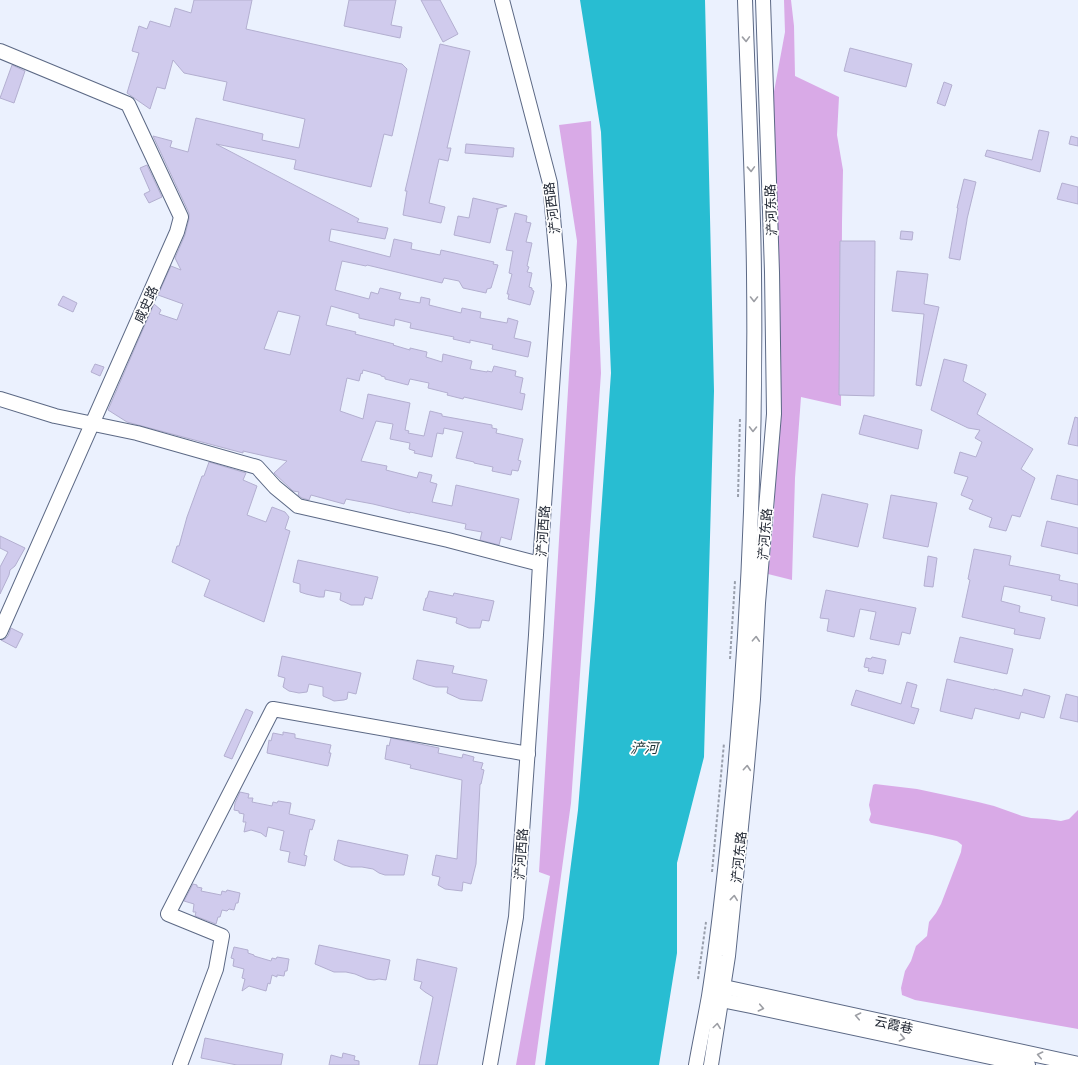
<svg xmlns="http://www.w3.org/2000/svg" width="1078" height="1065" viewBox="0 0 1078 1065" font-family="Literata,'Noto Sans SC',serif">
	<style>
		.green { fill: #d9aae7 }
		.water { fill: #28bdd2 }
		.building { fill: #d0cbed; stroke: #b3afd0; fill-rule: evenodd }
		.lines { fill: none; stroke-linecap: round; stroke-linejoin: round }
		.minor-casing { stroke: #5c6985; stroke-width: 16 }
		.path { stroke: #999fac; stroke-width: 2; stroke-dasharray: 3 2; stroke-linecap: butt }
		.minor { stroke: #fff; stroke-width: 14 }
		.oneway { stroke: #9c9ea4 }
		.labels { text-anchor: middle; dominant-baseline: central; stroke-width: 3.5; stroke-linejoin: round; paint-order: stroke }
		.street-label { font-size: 13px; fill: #222834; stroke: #fefefe }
		.water-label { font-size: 14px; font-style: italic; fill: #1b3236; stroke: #fefefe }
	</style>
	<rect width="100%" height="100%" fill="#ebf1fe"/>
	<g class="green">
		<polygon points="784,0 791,0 794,26 795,76 839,97 837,135 843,170 842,222 841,406 801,397 795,478 792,580 768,574 774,517 777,422 778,257 773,97 785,32"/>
		<polygon points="591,121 601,373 571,803 535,1065 516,1065 550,876 539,872 577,241 559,125"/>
		<polygon points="875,784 917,789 978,802 994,806 1022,816 1031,818 1047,819 1061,821 1069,819 1078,810 1078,1029 915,1000 902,995 901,988 905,971 911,961 916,946 927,936 929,922 936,913 941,904 961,852 962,845 957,841 932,835 871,823 869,820 871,814 869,805 873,785"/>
	</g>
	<polygon class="water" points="580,0 705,0 714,391 704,757 677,863 677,953 659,1065 545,1065 578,810 595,599 611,373 601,132"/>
	<g class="building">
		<path d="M194,0h58l-6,29 156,35 5,5 -15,67 -8,-2 -13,53 -77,-18 2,-9 -80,-16 143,75 -2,3 31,6 -3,11 -54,-10 -2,12 61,16 4,-18 18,4 -1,6 29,6 1,-5 53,12 -1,2 5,1 -7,23 -4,1 -1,4 -23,-5 -4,-7 -15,-3 -2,5 -75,-18 -1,1 -24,-5 -7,29 34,9 2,-7 7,2 2,-6 21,5 -2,6 21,4 1,-6 9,2 -1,6 32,8 1,-5 19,4 -1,6 27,5 1,-5 10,3 -4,17 17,4 -3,15 -36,-8 1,-4 -23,-5v3l-17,-4 1,-2 -44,-9 1,-5 -16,-4 -1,7 -35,-8v-4l-28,-8 -5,19 30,7 -1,2 39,10 -1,1 17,5v-2l17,4 -1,5 16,5 1,-8 29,7 -2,8 17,3v-1l5,1 2,-6 22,5 -1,5 8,2 -3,15 5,1 -3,16 -58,-13 -1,2 -16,-4 1,-2 -20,-5 1,-5 -19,-4 -2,6 -23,-6v-2l-4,-1v-1l-18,-5 -1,4 -1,-1 -2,8 -12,-3 -7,33 23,8 5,-25 42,9 -5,27 4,1 -1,2 16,3 6,-25 12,3v2l50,9v3l5,1 -1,4 27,6 -5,21 3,1 -3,10 -6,-1 -1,5 -19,-4 1,-4 -19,-4v-1l-18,-4 7,-26 -19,-4 -1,6 -6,-1 -5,24 -18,-4 1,-2 -6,-2 1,-6 -20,-4 3,-15 -17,-3 -15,40 26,5 -1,4 31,8 2,-6 13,3 -2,7 7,2 -5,18 20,4 4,-21 63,14 -8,41 -10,-3 -2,8 -19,-5 2,-8 -17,-3 1,-5 -56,-12v1l-37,-9 -27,-5 -2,5 -33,-9 -2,5 -7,-2 -4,-3 1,-3 -6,-1 -19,-18 13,-12 -44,-10v2l-116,-31 -19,-12 46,-106 7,6 -2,4 18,6 6,-16 -25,-9 13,-29 10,4 -6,-12 10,-23 4,-16v-6l-36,-77 19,5 -2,6 18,5 8,-34 67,16 -1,6 37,8 6,-29 -82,-19 4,-18 -43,-9 -11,-13 -8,29 -8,-2 -7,22 -23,-16 12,-40 -7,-2 7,-25 8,3 3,-8 20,6 5,-19 16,5zM278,311l22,5 -10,39 -26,-6z"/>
		<polygon points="349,0 396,0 391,25 402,27 400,38 344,26"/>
		<polygon points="421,0 440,0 458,34 443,42"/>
		<polygon points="440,44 470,51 447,148 451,148 448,161 439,159 429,203 445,207 441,223 403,215 407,191 405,191"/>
		<polygon points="850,48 912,64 906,87 844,71"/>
		<polygon points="12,65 25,71 14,103 0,98"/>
		<polygon points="944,82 952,85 945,106 937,103"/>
		<polygon points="1039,130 1049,132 1040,172 985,156 987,150 1032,160"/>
		<polygon points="1071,136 1078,138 1078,146 1069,144"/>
		<polygon points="466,144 514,148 513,157 465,153"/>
		<polygon points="147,165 162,197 149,203 144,194 150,191 140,168"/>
		<polygon points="964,179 976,182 967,219 967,220 960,260 949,258 958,208 957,208"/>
		<polygon points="1062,183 1078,187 1078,204 1057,199"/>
		<polygon points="473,198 507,206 496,209 498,209 490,243 454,235 458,216 469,218"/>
		<polygon points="515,213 527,216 526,222 531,223 526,242 532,243 527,266 529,267 527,272 532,273 529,287 532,288 532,290 534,291 530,305 508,299 509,294 507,294 512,274 509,273 513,251 506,250"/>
		<polygon points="901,231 913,232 912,240 900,239"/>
		<polygon points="840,241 875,241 874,396 839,395"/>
		<polygon points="897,271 928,274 924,304 939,307 921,386 916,385 924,314 892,311"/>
		<polygon points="63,296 77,303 73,312 58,305"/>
		<polygon points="944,359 967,365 963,381 986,394 977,414 1033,449 1021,469 1035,478 1020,517 1012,515 1006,531 989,527 992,518 969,509 973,500 961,495 968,477 954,473 960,452 976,457 982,442 975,438 980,430 968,428 931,410"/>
		<polygon points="95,364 104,367 100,376 91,372"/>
		<polygon points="864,415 922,430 918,449 859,434"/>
		<polygon points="1075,417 1078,418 1078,446 1068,444"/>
		<polygon points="209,462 246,473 243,480 257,486 247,515 266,522 272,507 285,512 289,517 285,529 290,531 264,622 204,596 210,580 172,562 177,546 179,546 187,517 202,476 204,476"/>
		<polygon points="1057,475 1078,480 1078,505 1051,499"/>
		<polygon points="822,494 868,504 858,547 813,537"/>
		<polygon points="891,495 937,503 928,547 883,538"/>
		<polygon points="1047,521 1078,528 1078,554 1041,546"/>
		<polygon points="0,536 25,548 15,566 10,570 9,575 0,594 0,567 8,552 0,548"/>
		<polygon points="974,549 1011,556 1009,565 1060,575 1059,580 1078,584 1078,606 1051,600 1052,596 1004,586 1001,601 1020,606 1019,612 1045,618 1040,639 1014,634 1015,629 962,617 970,580 968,579"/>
		<polygon points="928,556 937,558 933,587 924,586"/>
		<polygon points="298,560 378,577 372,599 365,597 363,605 351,605 340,600 341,593 325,590 324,597 319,597 306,594 300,592 300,584 293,582"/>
		<polygon points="826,590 916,608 910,634 902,632 899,645 870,639 876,612 860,609 854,637 827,631 829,619 820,618"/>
		<polygon points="429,591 453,596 454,593 494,601 489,621 482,620 480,628 469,628 456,623 457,618 423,610 426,598 427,598"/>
		<polygon points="11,628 23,634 16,648 1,640 5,639 8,636"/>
		<polygon points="960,637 1013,649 1007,674 954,662"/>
		<polygon points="282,656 361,673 356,694 348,692 347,699 344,700 334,701 330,699 323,696 323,687 309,684 307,692 299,693 289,691 283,687 285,678 278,676"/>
		<polygon points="872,657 886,660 883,674 868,671 869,668 864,667 866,658 871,659"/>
		<polygon points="417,660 454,666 452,673 487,680 482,701 467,700 460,699 447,693 448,687 436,687 428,685 413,679"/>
		<polygon points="947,679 994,690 994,689 1022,696 1024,689 1050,696 1044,718 1021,712 1019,719 975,708 972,719 940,711"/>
		<polygon points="907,682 917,685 911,707 919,709 914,724 851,705 856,690 901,704"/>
		<polygon points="1066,694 1078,697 1078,722 1060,718"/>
		<polygon points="246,709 253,712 232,759 224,756"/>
		<polygon points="283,732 295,734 295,738 331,745 329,753 331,753 328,766 267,753 269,740 271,741 273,733 283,735"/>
		<polygon points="391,738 439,748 438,753 462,758 463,754 474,757 473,761 483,763 481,769 484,770 481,784 480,784 476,864 471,884 463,882 462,891 445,889 438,885 440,877 432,875 436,855 457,859 462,780 410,768 411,765 385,759 387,745 389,746"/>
		<polygon points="240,792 249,794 248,798 253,798 252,802 272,806 273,802 277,803 278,801 291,803 289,814 315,820 312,830 310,829 304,855 307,856 305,866 288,862 290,852 280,850 284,831 268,827 266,837 261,833 251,830 244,832 246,822 243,822 244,814 239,813 239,811 234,810 235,803"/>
		<polygon points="338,840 408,855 404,875 385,875 379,873 373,869 362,867 351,867 344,865 334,860"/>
		<polygon points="193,884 197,885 197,887 202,888 201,891 221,895 222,891 226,892 227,890 240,893 238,903 236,903 234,910 229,909 227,911 222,910 220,917 218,917 216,924 195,916 196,912 193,912 194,904 184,901"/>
		<polygon points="319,945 390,960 386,980 379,979 374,980 367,979 355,974 346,972 334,972 315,964"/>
		<polygon points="234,947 248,950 248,953 254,955 254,956 271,961 272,958 276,959 277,957 289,959 287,971 285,971 284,976 277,975 277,977 272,975 270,984 268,983 266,991 249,986 242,991 245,979 242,978 244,969 233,966 234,959 231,958"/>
		<polygon points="417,959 457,968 437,1065 419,1065 433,997 425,992 420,988 422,982 414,980"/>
		<polygon points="205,1038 283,1054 281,1065 237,1065 201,1058"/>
		<polygon points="343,1053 355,1056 354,1060 359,1061 359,1065 329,1065 331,1055 342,1058"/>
	</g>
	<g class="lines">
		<g class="minor-casing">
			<g id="minor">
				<polyline points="0,51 128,104 181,217 177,232 0,632"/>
				<polyline points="0,399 55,416 137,433 257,467 275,487 298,506 448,540 540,564"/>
				<polyline points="715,985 1078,1064"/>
				<polyline points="711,998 751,1006 1028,1065"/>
				<polyline points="180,1065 216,969 222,936 168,914 273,709 528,754"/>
				<polyline points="490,1065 516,917 536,635 540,564 559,285 550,183 502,0"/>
				<path d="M696,1065c4,-23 9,-46 13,-69 11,-70 18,-142 25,-213 15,-169 22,-339 20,-509 -1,-92 -6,-183 -9,-274"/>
				<polyline points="711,1065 728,956 746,777 753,699 758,603 774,414 772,272 763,0"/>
			</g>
		</g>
		<g class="path">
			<polyline points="738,497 740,417"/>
			<polyline points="730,659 735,581"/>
			<polyline points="712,872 724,743"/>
			<polyline points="698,979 706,922"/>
		</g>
		<use href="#minor" class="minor"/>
	</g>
	<defs><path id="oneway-chevron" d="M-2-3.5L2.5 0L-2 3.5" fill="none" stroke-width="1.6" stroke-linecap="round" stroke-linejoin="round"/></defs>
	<g class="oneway">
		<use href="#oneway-chevron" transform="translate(746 39) rotate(88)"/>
		<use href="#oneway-chevron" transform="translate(751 169) rotate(88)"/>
		<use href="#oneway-chevron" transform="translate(754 299) rotate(90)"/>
		<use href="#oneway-chevron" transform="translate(753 429) rotate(91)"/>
		<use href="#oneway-chevron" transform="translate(756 639) rotate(-87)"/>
		<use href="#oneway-chevron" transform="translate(747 768) rotate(-85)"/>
		<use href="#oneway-chevron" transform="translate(734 898) rotate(-84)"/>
		<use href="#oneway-chevron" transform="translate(761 1008) rotate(12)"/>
		<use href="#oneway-chevron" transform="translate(858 1016) rotate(-168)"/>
		<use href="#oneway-chevron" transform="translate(717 1026) rotate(-82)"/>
		<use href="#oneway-chevron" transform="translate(902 1038) rotate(12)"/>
		<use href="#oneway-chevron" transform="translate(1040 1055) rotate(-168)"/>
	</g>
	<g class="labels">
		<g class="street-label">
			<text transform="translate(551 208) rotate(-97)">浐河西路</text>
			<text transform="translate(770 210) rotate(-92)">浐河东路</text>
			<text transform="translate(145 304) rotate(-66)">咸史路</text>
			<text transform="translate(542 531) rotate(-86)">浐河西路</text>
			<text transform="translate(764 534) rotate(-85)">浐河东路</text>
			<text transform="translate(520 854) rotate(-86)">浐河西路</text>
			<text transform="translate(738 857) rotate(-84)">浐河东路</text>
			<text transform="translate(894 1024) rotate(12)">云霞巷</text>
		</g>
		<g class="water-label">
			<text x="644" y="747">浐河</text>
		</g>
	</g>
</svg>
